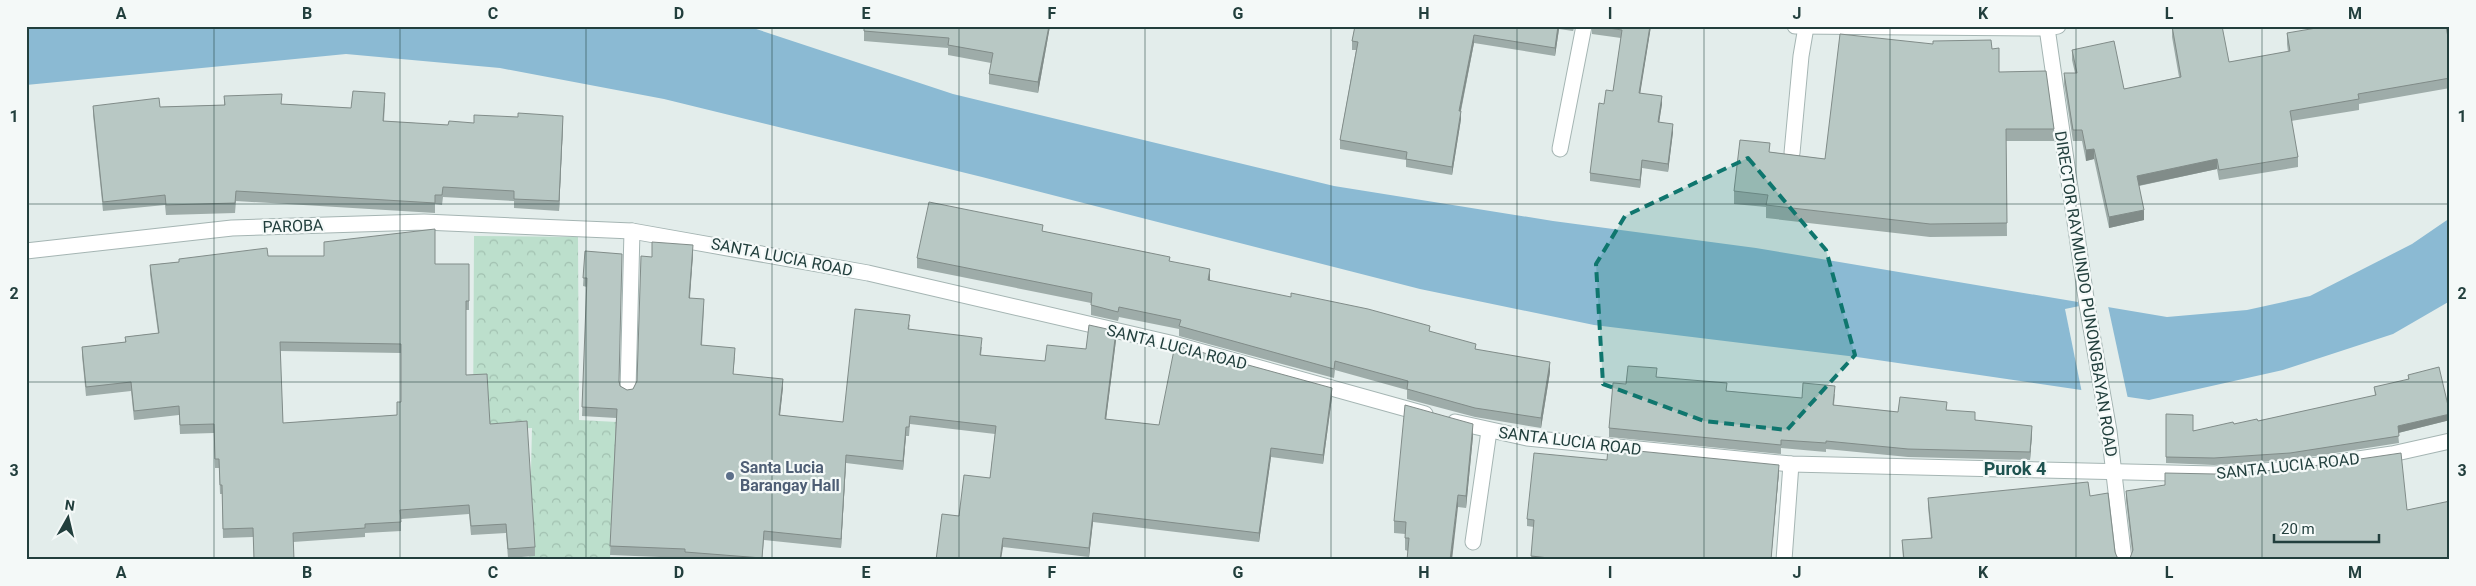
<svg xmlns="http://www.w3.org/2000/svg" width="2476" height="586" viewBox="0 0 2476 586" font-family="Roboto,sans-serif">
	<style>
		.forest { fill: url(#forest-crowns) }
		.water { fill: #8bbad3 }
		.pier { fill: #e3edeb }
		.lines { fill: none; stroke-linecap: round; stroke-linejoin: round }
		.minor-casing { stroke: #a5b5b3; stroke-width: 17 }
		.minor { stroke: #fff; stroke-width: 15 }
		.wall { fill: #9eaca9; fill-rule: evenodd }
		.shaded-wall { fill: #818c89 }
		.building { fill: #b8c8c4; stroke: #818c89; fill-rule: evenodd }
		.marked { fill: #0f766e; fill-opacity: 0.2; stroke: #0f766e; stroke-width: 4; stroke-dasharray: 10 6; stroke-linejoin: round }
		.grid { fill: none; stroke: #223f3d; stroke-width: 1; stroke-opacity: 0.55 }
		.service-dot { fill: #5c6f8a; stroke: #f4f9f8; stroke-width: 2 }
		.labels { text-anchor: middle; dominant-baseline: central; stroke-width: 4.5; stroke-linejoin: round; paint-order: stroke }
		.street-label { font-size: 16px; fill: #223f3d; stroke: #f4f9f8 }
		.service-label { font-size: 16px; font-weight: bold; fill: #4e5e75; stroke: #f4f9f8; text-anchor: start }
		.neighbourhood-label { font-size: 18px; font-weight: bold; fill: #1e524f; stroke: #f4f9f8 }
		.neatline { fill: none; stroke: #223f3d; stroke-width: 2 }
		.grid-label { font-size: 16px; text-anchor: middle; font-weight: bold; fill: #223f3d }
	</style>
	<defs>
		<pattern id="forest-crowns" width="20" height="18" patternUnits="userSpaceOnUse" patternTransform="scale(1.25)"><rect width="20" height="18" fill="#bcdfcc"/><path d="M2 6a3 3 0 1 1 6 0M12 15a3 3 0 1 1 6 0" fill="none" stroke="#a1c0b0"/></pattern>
	</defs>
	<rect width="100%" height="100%" fill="#e3edeb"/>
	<polygon class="forest" points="474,236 578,237 579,420 617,422 610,560 529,559 532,428 473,430"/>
	<polygon class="water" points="26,26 747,26 953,94 1334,186 1553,221 1756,248 2167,317 2247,310 2310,296 2412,244 2450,218 2450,301 2393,334 2283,370 2149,400 1857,357 1594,325 1420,289 982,177 664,99 500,68 346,54 26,85"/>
	<polygon class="pier" points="2094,303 2108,306 2128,399 2082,393 2065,309"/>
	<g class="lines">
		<g class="minor-casing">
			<g id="minor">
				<polyline points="1795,26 2047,28 2058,26"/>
				<polyline points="2047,28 2087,305 2109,431 2124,560"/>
				<polyline points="1560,149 1584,26"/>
				<polyline points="1792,153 1801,56 1806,27"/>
				<polyline points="26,251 232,228 424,222 632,231 868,273 1170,343 1425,414"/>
				<polyline points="628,390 632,231"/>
				<polyline points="1455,422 1527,438 1791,464 2214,474 2291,469 2392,454 2450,441"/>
				<polyline points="1473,542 1489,431"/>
				<polyline points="1784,560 1791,464"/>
			</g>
		</g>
		<use href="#minor" class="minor"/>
	</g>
	<g class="wall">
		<polygon points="864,26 1050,26 1038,93 989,84 989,74 991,63 948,55 948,48 864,41"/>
		<polygon points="1355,26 1575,26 1573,31 1559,29 1555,56 1474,43 1461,111 1461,119 1452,175 1406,167 1406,160 1340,149 1340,140 1356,50 1352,50 1352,41"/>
		<polygon points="1592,26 1651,26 1640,93 1662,104 1659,122 1673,132 1668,172 1642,168 1640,188 1590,181 1590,173 1604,104 1613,91 1621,38 1592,34"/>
		<polygon points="2172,26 2229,62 2288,52 2287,44 2287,33 2450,49 2450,88 2359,104 2359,110 2291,121 2298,157 2298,167 2219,180 2217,169 2139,186 2144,220 2109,228 2094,159 2086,161 2082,141 2073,141 2064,84 2064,73 2075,73 2072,60 2072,50 2124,89 2179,77 2172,37"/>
		<polygon points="1933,44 1992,49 1999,72 2054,129 2054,141 2006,141 2007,236 1930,237 1766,218 1766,207 1734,204 1734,191 1770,152 1825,159"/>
		<polygon points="224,96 282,104 351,108 385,103 384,121 448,125 474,123 563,125 559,211 514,208 514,201 443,197 442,205 435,204 435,213 236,201 235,213 166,215 165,205 103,211 93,115 93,106 160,107 224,105"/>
		<polygon points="1043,231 1170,261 1210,279 1210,281 1430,331 1476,349 1550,372 1541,428 1475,417 1407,399 1407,390 1335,370 1334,378 1179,336 1179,329 1119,317 1118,321 1091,315 1091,303 917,268 917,258"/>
		<polygon points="585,251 620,386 627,390 633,389 637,381 652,257 693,254 690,298 704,308 702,345 735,357 733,374 783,387 780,415 843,422 910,324 909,329 982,347 981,355 1045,361 1116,340 1106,419 1159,425 1332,397 1323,464 1271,457 1259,542 1093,522 1089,557 1003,547 959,516 990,478 995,434 910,424 909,436 906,436 903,470 846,463 841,548 764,540 762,560 685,560 685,558 610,555 616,418 582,416 587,287 583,286"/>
		<path d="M268,256l167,8h34v46h-3v65l24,49 45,123v9l-27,2 -2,-25 -35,2 -2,-21 -68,5v12l-36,2v4l-72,5 -40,-5 -30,1 -1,-44h-2l-1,-26h-4l-1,-35 -34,1 -1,-19 -45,5 -3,-29 -45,5 -4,-40v-9l43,-5v-5l33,-4 -8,-59v-9l29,-3zM280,351l121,2v49h-4v13l-114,8z"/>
		<polygon points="2408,375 2450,420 2398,433 2399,443 2290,460 2214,465 2166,463 2166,414 2193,431 2258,421 2375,396 2374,387 2408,380"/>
		<polygon points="1657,377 1727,391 1802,398 1835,394 1834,405 1898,412 1947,410 1975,420 2032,434 2030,460 1908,457 1826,449 1826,452 1781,448 1781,454 1609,437 1609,428 1626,384"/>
		<polygon points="1473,436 1466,508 1458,507 1408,551 1405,550 1405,534 1394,533 1394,521"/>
		<polygon points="1607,460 1779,472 1771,560 1531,560 1534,527 1527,526 1527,519"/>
		<polygon points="2126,491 2407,510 2450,560 2130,558 2132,552 2126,500"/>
		<polygon points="2090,496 2117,557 2123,560 1903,560 1902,540 1931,538 1928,507 1928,498"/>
	</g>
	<g class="shaded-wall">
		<polygon points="1049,26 1050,26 1038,93 1038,82"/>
		<polygon points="1558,26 1559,26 1559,29 1555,56 1555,48"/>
		<polygon points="1650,26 1651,26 1639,101 1639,93"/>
		<polygon points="1474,35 1474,43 1459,119 1459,111"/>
		<polygon points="1662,96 1662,104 1658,130 1658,122"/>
		<polygon points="1461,111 1461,119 1452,175 1452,167"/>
		<polygon points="563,116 563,125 559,211 559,201"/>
		<polygon points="1673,124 1673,132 1668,172 1668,164"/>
		<polygon points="2094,149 2094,159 2086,161 2086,150"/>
		<polygon points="2217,159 2217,169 2137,186 2137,176"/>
		<polygon points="1642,160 1642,168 1640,188 1640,180"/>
		<polygon points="2144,210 2144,220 2109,228 2109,217"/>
		<polygon points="693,245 693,254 689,307 689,298"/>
		<polygon points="1210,269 1210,279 1208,290 1208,280"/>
		<polygon points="1116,331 1116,340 1105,428 1105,419"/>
		<polygon points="1550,362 1550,372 1541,428 1541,418"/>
		<polygon points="783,379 783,387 779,424 779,415"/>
		<polygon points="1332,388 1332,397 1323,464 1323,455"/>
		<polygon points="2450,414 2450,420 2398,433 2398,426"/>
		<polygon points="1473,424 1473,436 1466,508 1466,496"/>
		<polygon points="2032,426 2032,434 2030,460 2030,452"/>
		<polygon points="906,427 906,436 903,470 903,461"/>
		<polygon points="1271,448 1271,457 1259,542 1259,533"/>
		<polygon points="846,455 846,463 841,548 841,539"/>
		<polygon points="1779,465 1779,472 1771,560"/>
		<polygon points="1458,495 1458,507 1452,560 1450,560"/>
		<polygon points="1093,513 1093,522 1089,557 1089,548"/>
		<polygon points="1003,538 1003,547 1001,560 1000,560"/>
	</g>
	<g class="building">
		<polygon points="864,26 1049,26 1038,82 989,74 993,53 948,45 949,38 864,31"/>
		<polygon points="1355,26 1558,26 1555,48 1474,35 1459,111 1461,111 1452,167 1406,159 1407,152 1340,140 1358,42 1352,41"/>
		<polygon points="1595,26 1650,26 1639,93 1662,96 1658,122 1673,124 1668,164 1642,160 1640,180 1590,173 1599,103 1604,104 1606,90 1613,91 1622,30"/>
		<polygon points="2172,26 2222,26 2229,62 2290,51 2287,33 2328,26 2446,26 2450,49 2450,78 2358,94 2359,99 2290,111 2298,157 2219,170 2217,159 2137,176 2144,210 2109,217 2094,149 2086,150 2082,130 2073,130 2064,73 2077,73 2072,50 2114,41 2124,89 2181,77"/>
		<polygon points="1840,34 1933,44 1933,41 1991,40 1992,49 1999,48 1999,72 2046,71 2054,129 2006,129 2007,223 1930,224 1766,205 1768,195 1734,191 1740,140 1770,143 1769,152 1825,159"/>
		<polygon points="353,91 385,93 383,121 448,125 449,121 474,123 474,115 518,117 518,113 563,116 559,201 514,199 514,191 443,187 442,195 435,195 435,203 236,191 235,203 166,205 165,195 103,202 93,106 159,98 160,107 225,105 224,96 282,94 281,104 351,108"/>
		<polygon points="929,202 1043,225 1042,231 1170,257 1169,261 1210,269 1208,280 1291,297 1291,293 1368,309 1430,326 1429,331 1476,344 1475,349 1550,362 1541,418 1475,408 1407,389 1408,381 1335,361 1334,369 1179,326 1181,320 1119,307 1118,312 1091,305 1092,293 917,258"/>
		<path d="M435,229v35h34v37h-3v74l21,-1 3,50 37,-3 8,126 -27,2 -2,-25 -35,2 -2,-21 -69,5 1,12 -36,2v4l-72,5 1,27h-40l-1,-32 -30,1 -1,-44h-2l-1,-26h-4l-1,-35 -34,1 -1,-19 -45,5 -3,-29 -45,5 -4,-40 44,-5 -1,-5 34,-4 -9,-68 29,-3v-3l88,-11 1,8h56v-14zM280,342l121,2v58h-4v13l-114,8z"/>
		<polygon points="652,242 693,245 689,298 704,299 701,345 735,348 733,374 783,379 779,415 843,422 855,309 910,315 908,329 982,338 980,355 1045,361 1047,345 1086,349 1089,325 1116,331 1105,419 1159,425 1175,345 1332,388 1323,455 1271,448 1259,533 1093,513 1089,548 1003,538 1000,560 936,560 942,514 959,516 964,475 990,478 996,426 910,416 909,427 906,427 903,461 846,455 841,539 764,531 762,558 685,552 685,549 610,546 617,409 582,407 587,278 583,278 585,251 622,254 619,381 620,386 627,390 633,389 637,381 641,256 652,257"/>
		<polygon points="1628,366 1657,368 1656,377 1727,383 1726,391 1802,398 1803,383 1835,386 1833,405 1898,412 1900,397 1947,402 1946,410 1975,412 1975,420 2032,426 2030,452 1908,449 1826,441 1826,443 1781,440 1781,445 1609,428 1613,383 1626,384"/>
		<polygon points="2439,367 2450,414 2398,426 2399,436 2290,453 2214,458 2166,457 2166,414 2193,415 2193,431 2233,422 2234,424 2257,419 2258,421 2376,395 2374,387 2409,379 2408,375"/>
		<polygon points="1405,405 1473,424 1466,496 1458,495 1450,560 1407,560 1409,538 1405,538 1406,522 1394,521"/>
		<polygon points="1608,448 1779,465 1771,560 1549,560 1549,558 1531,556 1534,520 1527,519 1534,453 1607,460"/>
		<polygon points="2401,453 2407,510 2450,501 2450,560 2126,560 2130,558 2133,550 2126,491 2165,485 2165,473 2215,474 2292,469"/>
		<polygon points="2088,482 2090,496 2108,493 2115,552 2117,557 2123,560 1904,560 1902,540 1932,538 1928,498"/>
	</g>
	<path class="marked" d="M1748,158l78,92 29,105 -68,75 -83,-9 -101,-37 -7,-120 29,-48z"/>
	<path class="grid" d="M214,26v534M400,26v534M586,26v534M772,26v534M959,26v534M1145,26v534M1331,26v534M1517,26v534M1704,26v534M1890,26v534M2076,26v534M2262,26v534M26,204h2424M26,382h2424"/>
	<circle class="service-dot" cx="730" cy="476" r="5"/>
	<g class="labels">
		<g class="street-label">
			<text transform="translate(293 226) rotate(-2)">PAROBA</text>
			<text transform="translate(782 257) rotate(11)">SANTA LUCIA ROAD</text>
			<text transform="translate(2086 294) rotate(81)">DIRECTOR RAYMUNDO PUNONGBAYAN ROAD</text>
			<text transform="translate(1177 347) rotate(14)">SANTA LUCIA ROAD</text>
			<text transform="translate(1570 441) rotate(7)">SANTA LUCIA ROAD</text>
			<text transform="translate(2288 466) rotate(-6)">SANTA LUCIA ROAD</text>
		</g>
		<g class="service-label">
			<text x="740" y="467">Santa Lucia<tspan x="740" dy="18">Barangay Hall</tspan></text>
		</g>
		<g class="neighbourhood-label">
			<text x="2015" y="468">Purok 4</text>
		</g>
	</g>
	<rect width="2476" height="586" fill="none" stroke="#f4f9f8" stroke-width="55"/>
	<g transform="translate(68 518) rotate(8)" stroke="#f4f9f8" stroke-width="4" paint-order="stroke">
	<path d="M0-4L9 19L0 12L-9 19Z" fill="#223f3d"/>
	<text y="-8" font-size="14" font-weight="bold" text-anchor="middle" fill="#223f3d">N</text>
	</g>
	<path d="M2274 534v8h105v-8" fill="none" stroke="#223f3d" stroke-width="2.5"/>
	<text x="2281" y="534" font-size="15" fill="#223f3d" stroke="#f4f9f8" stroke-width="4" paint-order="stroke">20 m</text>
	<rect x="28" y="28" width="2420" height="530" class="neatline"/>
	<g class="grid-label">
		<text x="121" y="19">A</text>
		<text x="307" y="19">B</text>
		<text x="493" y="19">C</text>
		<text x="679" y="19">D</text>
		<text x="866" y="19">E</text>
		<text x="1052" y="19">F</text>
		<text x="1238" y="19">G</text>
		<text x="1424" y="19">H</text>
		<text x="1610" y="19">I</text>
		<text x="1797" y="19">J</text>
		<text x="1983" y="19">K</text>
		<text x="2169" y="19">L</text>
		<text x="2355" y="19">M</text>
		<text x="14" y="122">1</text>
		<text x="2462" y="122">1</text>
		<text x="14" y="299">2</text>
		<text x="2462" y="299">2</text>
		<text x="14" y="476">3</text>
		<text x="2462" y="476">3</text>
		<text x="121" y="578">A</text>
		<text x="307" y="578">B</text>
		<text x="493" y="578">C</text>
		<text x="679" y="578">D</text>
		<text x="866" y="578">E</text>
		<text x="1052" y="578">F</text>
		<text x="1238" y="578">G</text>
		<text x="1424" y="578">H</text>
		<text x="1610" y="578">I</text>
		<text x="1797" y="578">J</text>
		<text x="1983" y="578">K</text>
		<text x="2169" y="578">L</text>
		<text x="2355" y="578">M</text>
	</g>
</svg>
